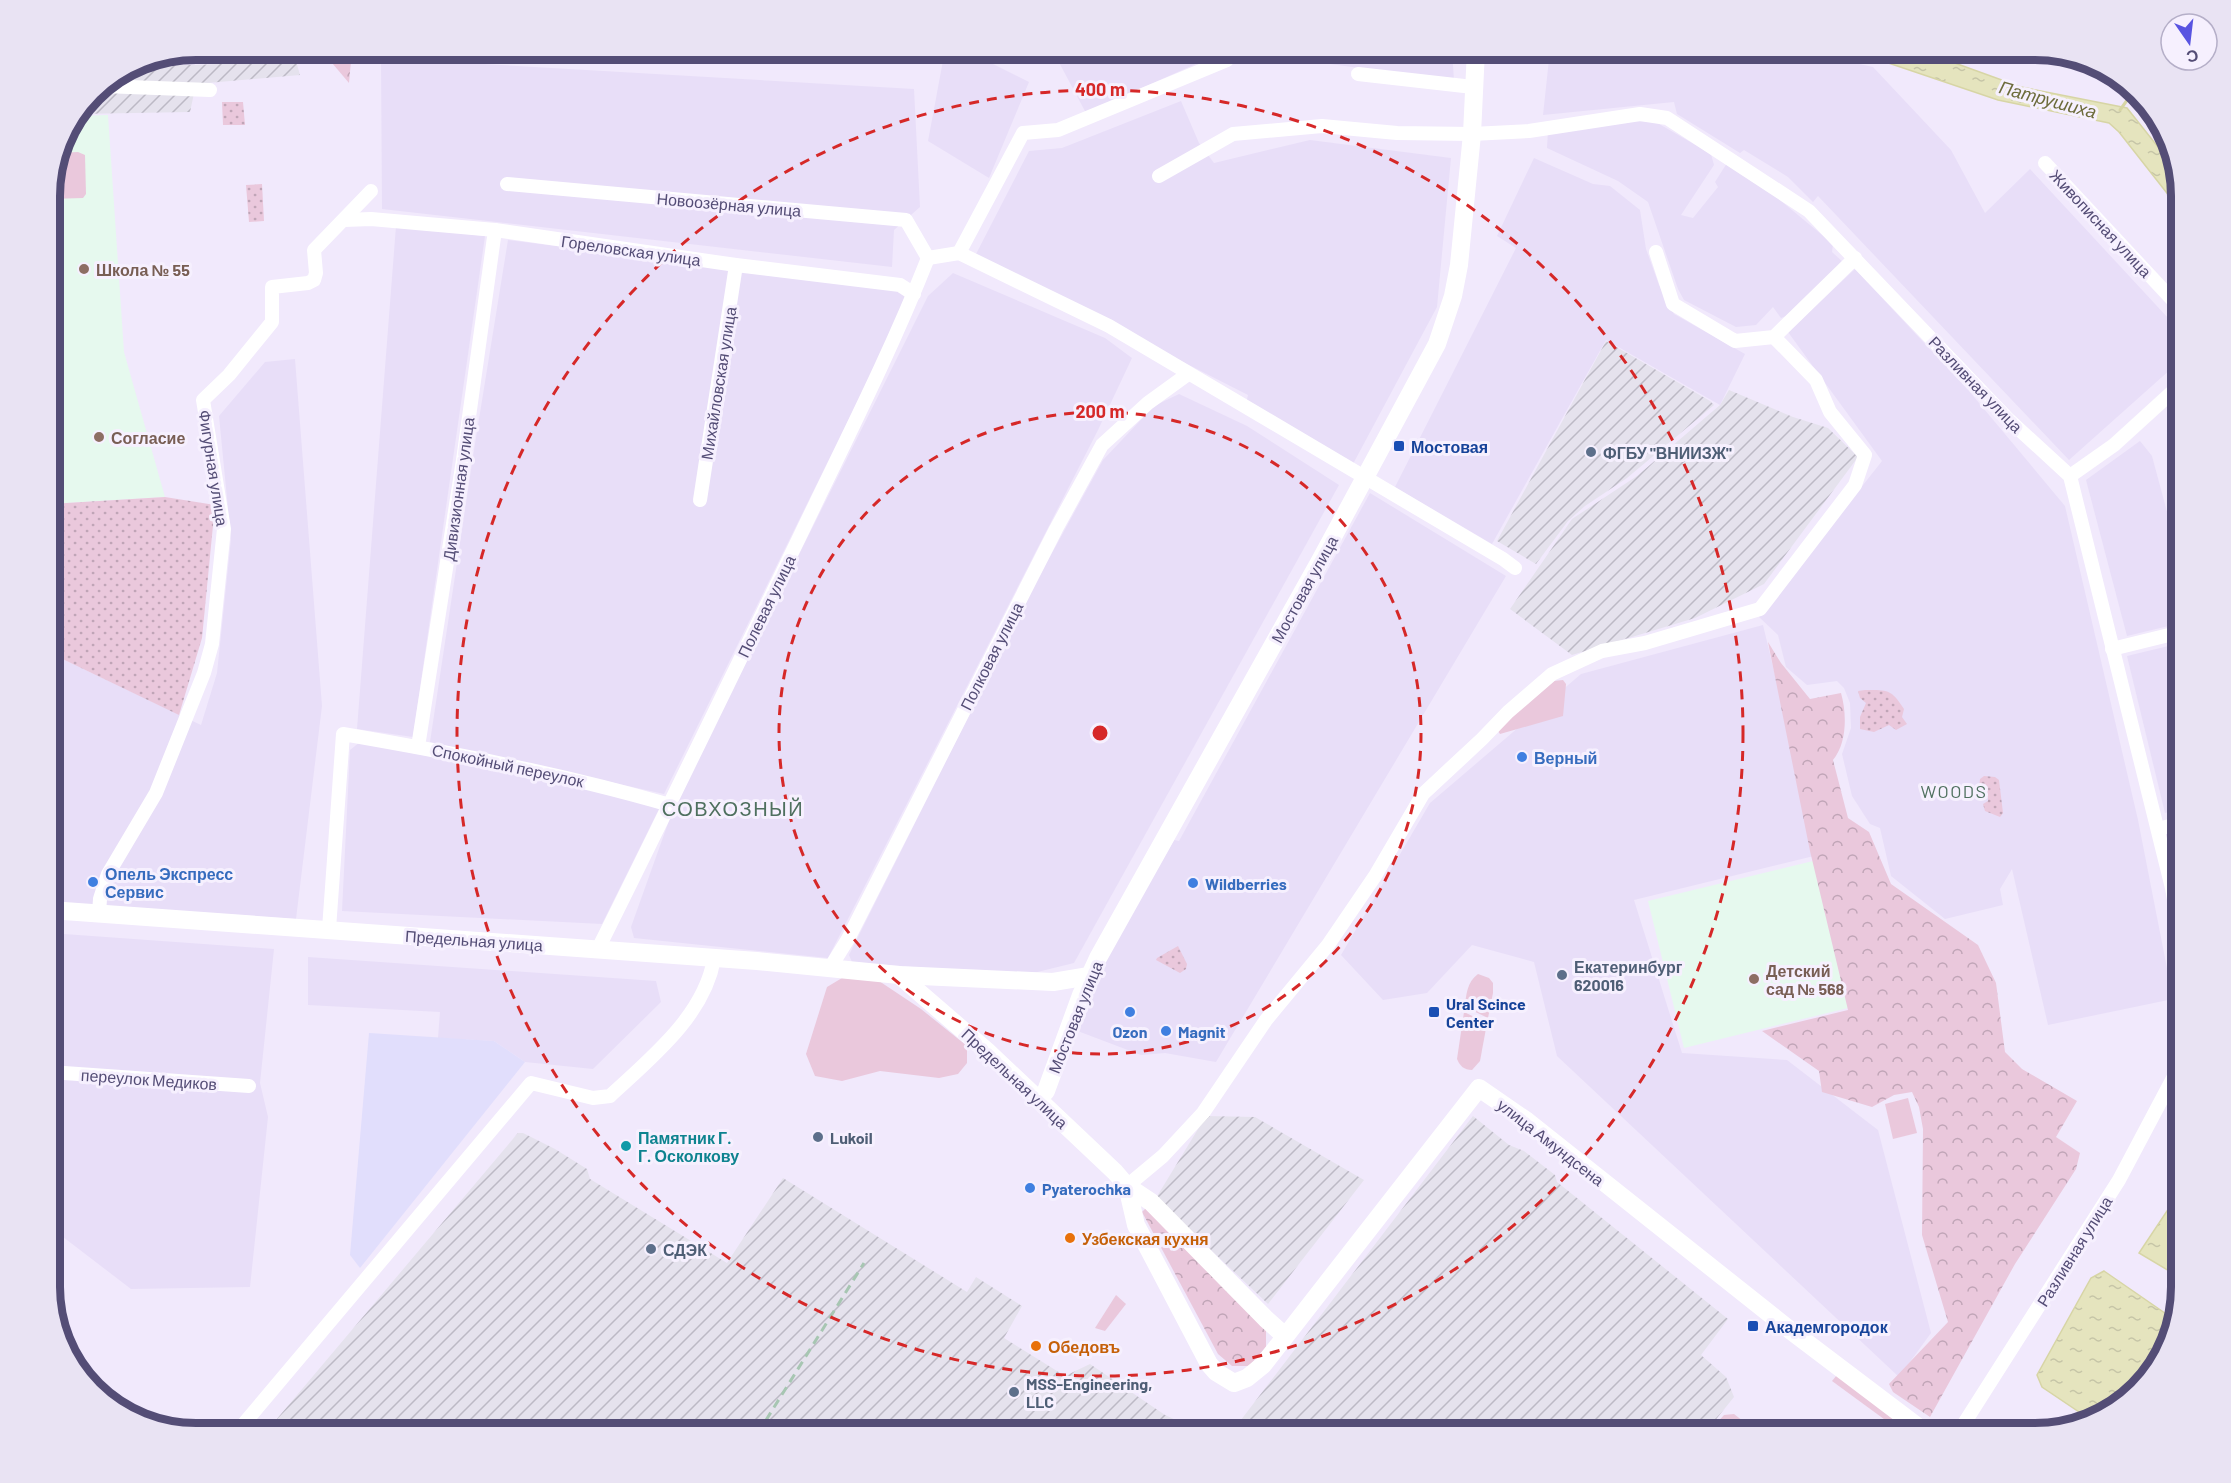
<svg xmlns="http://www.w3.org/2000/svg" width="2231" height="1483" viewBox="0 0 2231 1483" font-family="Barlow,sans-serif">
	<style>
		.residential { fill: #e8def8 }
		.commercial { fill: #e1defc }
		.industrial { fill: url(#industrial-furrows) }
		.education { fill: #e6f9ee }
		.grass { fill: #eac8dc }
		.forest { fill: url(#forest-crowns) }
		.park { fill: url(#park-dots) }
		.water { fill: url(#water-ripples); stroke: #d7d5a5; stroke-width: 1.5 }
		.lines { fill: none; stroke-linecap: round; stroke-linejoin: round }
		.stream { stroke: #d7d5a5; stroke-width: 3 }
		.street { stroke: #fff; stroke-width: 14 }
		.secondary { stroke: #fff; stroke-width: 18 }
		.rail { stroke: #a7c6b2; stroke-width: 3; stroke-dasharray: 9 6; stroke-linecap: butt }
		.ring { fill: none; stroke: #d62828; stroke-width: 3; stroke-dasharray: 10 8 }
		.education-dot { fill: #8d6e63; stroke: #f6f0fe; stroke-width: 2 }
		.transit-dot { fill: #1a4fb4; stroke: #f6f0fe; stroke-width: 2 }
		.service-dot { fill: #5c6f8a; stroke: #f6f0fe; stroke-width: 2 }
		.shop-dot { fill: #3f7fe0; stroke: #f6f0fe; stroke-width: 2 }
		.culture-dot { fill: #0f9aa8; stroke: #f6f0fe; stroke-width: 2 }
		.food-dot { fill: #e8710a; stroke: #f6f0fe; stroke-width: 2 }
		.labels { text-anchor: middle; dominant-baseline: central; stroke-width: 6; stroke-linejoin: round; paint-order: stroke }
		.street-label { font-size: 16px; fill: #544d76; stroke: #f6f0fe }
		.education-label { font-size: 16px; font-weight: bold; fill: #785e54; stroke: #f6f0fe; text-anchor: start }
		.transit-label { font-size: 16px; font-weight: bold; fill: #164399; stroke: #f6f0fe; text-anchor: start }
		.service-label { font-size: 16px; font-weight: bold; fill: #4e5e75; stroke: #f6f0fe; text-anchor: start }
		.shop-label { font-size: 16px; font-weight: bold; fill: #366cbe; stroke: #f6f0fe; text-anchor: start }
		.culture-label { font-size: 16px; font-weight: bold; fill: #0d838f; stroke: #f6f0fe; text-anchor: start }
		.food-label { font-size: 16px; font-weight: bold; fill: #c56008; stroke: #f6f0fe; text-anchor: start }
		.water-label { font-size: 18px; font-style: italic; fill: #6c6b3b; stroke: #f6f0fe }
		.neighbourhood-label { font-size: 18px; letter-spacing: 1.5px; fill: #4f705f; stroke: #f6f0fe }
		.quarter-label { font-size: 20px; letter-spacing: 1.5px; fill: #4f705f; stroke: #f6f0fe }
		.rim { fill: none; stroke: #544d76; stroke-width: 8 }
		.centre { fill: #d62828; stroke: #f6f0fe; stroke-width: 3 }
		.ring-label { font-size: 18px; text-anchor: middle; font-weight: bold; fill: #d62828; stroke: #f6f0fe; stroke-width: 6; stroke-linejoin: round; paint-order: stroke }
	</style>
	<defs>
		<pattern id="industrial-furrows" width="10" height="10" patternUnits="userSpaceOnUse" patternTransform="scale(1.5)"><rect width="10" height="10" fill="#e5e2ed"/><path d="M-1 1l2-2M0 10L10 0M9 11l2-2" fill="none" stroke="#bcb9c5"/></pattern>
		<pattern id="forest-crowns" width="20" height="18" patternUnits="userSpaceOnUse" patternTransform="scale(1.5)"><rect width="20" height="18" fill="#eac8dc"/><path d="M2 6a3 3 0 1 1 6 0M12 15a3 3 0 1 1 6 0" fill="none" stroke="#c0a5b7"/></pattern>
		<pattern id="park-dots" width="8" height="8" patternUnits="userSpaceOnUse" patternTransform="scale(1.5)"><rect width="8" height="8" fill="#eac8dc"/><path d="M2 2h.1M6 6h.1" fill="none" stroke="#c0a5b7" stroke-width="1.8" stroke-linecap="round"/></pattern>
		<pattern id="water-ripples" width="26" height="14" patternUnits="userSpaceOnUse" patternTransform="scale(1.5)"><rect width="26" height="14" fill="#e5e4be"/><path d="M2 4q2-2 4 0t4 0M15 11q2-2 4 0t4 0" fill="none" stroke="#c6c5a7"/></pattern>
	</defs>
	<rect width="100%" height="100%" fill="#f1e9fc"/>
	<g class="residential">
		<polygon points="945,50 965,50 1029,82 989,178 928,141"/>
		<polygon points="1061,50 1452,50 1454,81 1227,50 1086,113 1054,53"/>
		<polygon points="1550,50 1795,50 1873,67 1951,150 1985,213 2030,169 2181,332 2181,360 2069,460 1818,196 1813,202 1788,177 1744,150 1740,153 1677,114 1674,102 1543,115"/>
		<polygon points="381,58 914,89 920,207 894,230 892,267 382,209"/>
		<polygon points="1181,101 1199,143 1214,163 1310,140 1451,158 1437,307 1353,464 1245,407 1248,395 975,256 1029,151 1062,148"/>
		<polygon points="1654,121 1711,154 1714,165 1681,215 1693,218 1718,187 1715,182 1727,163 1769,191 1833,244 1832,252 1844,263 1791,314 1781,318 1773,307 1756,325 1736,327 1684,300 1678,289 1648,202 1618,181 1547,148 1548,131 1601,122"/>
		<polygon points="1534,158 1593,184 1610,186 1640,210 1646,249 1659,285 1674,314 1745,354 1720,405 1606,340 1492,544 1395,487 1516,248 1497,236"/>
		<polygon points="396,226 485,236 413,737 357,729"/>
		<polygon points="508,240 892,288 908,299 664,794 430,742 474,450"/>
		<polygon points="1855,269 1969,391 2065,506 2138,820 2173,999 2048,1025 2012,869 2000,889 2003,905 1945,919 1891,876 1880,828 1870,824 1852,796 1842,754 1851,728 1850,703 1844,688 1837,681 1807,685 1786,667 1778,635 1759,617 1882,461 1788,332"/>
		<polygon points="953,273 1105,338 1132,358 1098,430 828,958 634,938 631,927 676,801 928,296"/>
		<polygon points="295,359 322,706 296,919 50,902 50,653 201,725 217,673 231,539 219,416 265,362"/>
		<polygon points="1179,394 1247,426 1339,485 1074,963 1021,976 852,962 849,955 1029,595 1103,460 1154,406"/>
		<polygon points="2140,441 2152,456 2174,538 2181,536 2181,623 2127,636 2086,480"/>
		<polygon points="1370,493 1506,576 1216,1062 1165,1053 1141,1055 1075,1030 1099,971 1174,840 1179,841"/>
		<polygon points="1763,625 1818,855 1634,900 1682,1053 1787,1060 1878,1130 1931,1333 1899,1377 1557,1056 1534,962 1472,945 1427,993 1383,1000 1341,955 1430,803 1581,674"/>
		<polygon points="2181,643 2181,809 2165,813 2127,656"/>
		<polygon points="360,742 647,802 659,809 602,924 342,911 350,750"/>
		<polygon points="50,933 274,949 260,1083 268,1117 250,1287 131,1289 50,1227"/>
		<polygon points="308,957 656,981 661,1002 593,1069 525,1062 494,1041 438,1038 440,1012 308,1005"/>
	</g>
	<polygon class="commercial" points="369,1033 494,1041 525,1062 360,1268 350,1255"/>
	<g class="industrial">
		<polygon points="296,61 300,75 196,84 190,112 78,114 93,92 136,64 192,65"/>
		<polygon points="1606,341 1710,401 1714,405 1627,478 1585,506 1568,521 1536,564 1497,541"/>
		<polygon points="1729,390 1793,417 1828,428 1858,457 1764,584 1695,618 1572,655 1510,609 1572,519 1637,476 1720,405"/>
		<polygon points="1206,1116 1255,1117 1364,1180 1268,1304 1156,1198"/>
		<polygon points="1473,1116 1509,1145 1524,1151 1555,1175 1557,1182 1728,1319 1701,1355 1726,1377 1734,1397 1705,1433 1231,1433"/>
		<polygon points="518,1133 523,1133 555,1149 587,1169 590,1179 727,1263 783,1178 967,1292 976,1277 1022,1306 1004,1338 1065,1376 1090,1364 1165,1415 1178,1421 1168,1433 265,1433"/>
	</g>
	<g class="education">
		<polygon points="108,115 124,352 165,497 50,504 50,187 61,140 77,116"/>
		<polygon points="1813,861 1848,1008 1684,1048 1648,901"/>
	</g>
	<g class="grass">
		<polygon points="78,152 85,155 86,194 83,198 50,199 50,187 58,153"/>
		<polygon points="1563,680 1566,684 1563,716 1500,734 1498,731 1499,727 1554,681"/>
		<path d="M1478,974l11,4 4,5v10l-5,25 -23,-11c1,-12 2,-25 13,-33z"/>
		<polygon points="842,978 876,979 921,1009 967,1046 967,1063 958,1074 939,1078 880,1071 842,1081 815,1076 806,1054 827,987"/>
		<path d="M1464,1012l23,11 -7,38 -8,9c-8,0 -12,-4 -15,-11z"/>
		<polygon points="1908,1098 1917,1133 1893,1139 1885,1104"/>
		<polygon points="1116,1295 1126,1304 1105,1331 1095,1328"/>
		<polygon points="1837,1375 1907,1429 1903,1433 1832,1381"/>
		<polygon points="1734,1414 1758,1433 1708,1433 1724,1415"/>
	</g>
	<g class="forest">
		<polygon points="321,50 352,50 349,83"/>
		<path d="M1768,642l13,21 29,36 31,-6c6,21 6,50 -8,67l15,58 21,14 22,52 87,61 18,38 9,69 17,17 55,32 -21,36 24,16 -4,16 -61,95 -85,153 -37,-25 -4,-8 59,-62 -26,-87 1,-106 -4,-22 -7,-15 -18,3 -22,12 -50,-15 -3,-21 -57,-40 86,-21 -38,-159z"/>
		<polygon points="1148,1206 1266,1330 1266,1347 1249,1366 1232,1366 1218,1354 1142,1212"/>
	</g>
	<g class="park">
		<polygon points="222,102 243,102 245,125 223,125"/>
		<polygon points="262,184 264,221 249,222 246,185"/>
		<polygon points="165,497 215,505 202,638 179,715 50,653 50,504"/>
		<path d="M1865,690c23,0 26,-1 39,19l-2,8 5,7 -11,6 -7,-5 -15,7 -14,-3v-12l6,-14 -6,-5 -2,-7z"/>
		<polygon points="1984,776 1995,777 1999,780 2003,813 2000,817 1985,811 1983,804 1988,801 1988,797 1978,796 1980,779"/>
		<polygon points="1178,946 1187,964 1186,969 1180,973 1156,960 1157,958"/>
	</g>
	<g class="water">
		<polygon points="1850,50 1919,50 2021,87 2127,108 2174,167 2181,196 2181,211 2119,132 2109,123 1998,100"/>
		<polygon points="2181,1190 2181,1278 2139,1253"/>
		<polygon points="2104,1271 2172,1318 2157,1369 2100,1418 2091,1420 2042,1387 2037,1375 2091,1278"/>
	</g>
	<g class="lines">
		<polyline class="stream" points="2120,110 2133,92"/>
		<g class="street">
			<polyline points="1358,74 1473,87"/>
			<polyline points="102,86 210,90"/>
			<polyline points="2045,163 2181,309"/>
			<polyline points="1159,176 1233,134 1322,126 1397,133 1472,134 1529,131 1640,114 1667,118 1809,211 2009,420 2070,476 2172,888 2181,938"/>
			<polyline points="507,184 906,220 928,258"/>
			<polyline points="344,220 371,219 495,230 736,265 900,285 914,294"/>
			<polyline points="1656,252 1673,304 1735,341 1774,337 1855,258"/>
			<polyline points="959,253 1023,133 1058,130 1227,60"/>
			<polyline points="928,258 959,253 1109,326 1503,559 1515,568"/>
			<polyline points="2070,476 2114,445 2181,384"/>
			<polyline points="700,500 736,265"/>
			<polyline points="2112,649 2181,632"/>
			<polyline points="418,747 463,460 495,230"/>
			<polyline points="2158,829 2181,823"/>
			<polyline points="99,913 100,899 108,874 156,793 204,673 212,644 224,529 203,400 229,375 272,322 272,287 308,283 314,280 316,273 314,250 371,191"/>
			<path d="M329,929l14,-195c110,19 220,40 327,71"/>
			<path d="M598,949c68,-136 134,-273 201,-411 44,-92 91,-184 129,-280"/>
			<polyline points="830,968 848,939 1056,529 1102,445 1148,403 1188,374"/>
			<polyline points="50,1072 249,1086"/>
			<polyline points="1127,1186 1163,1156 1203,1113 1266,1020 1328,945 1375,876 1423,794 1482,739 1508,712 1552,674 1602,651 1645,643 1760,609 1855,485 1865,455 1830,412 1816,380 1774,337"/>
			<path d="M236,1433l295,-350 62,15 17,-2c41,-38 94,-80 104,-137"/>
			<polyline points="1958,1433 2119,1180 2181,1063"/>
		</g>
		<g class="secondary">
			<polyline points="50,910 757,961 899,975 1053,982 1089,976"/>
			<polyline points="899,975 987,1051 1115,1172 1127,1186 1151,1202 1266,1319 1285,1336"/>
			<polyline points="1038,1100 1046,1091 1081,995 1098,958 1321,559 1437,344 1453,296 1459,265 1472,134 1476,50"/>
			<polyline points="1127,1186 1136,1225 1209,1364 1216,1372 1234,1383 1247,1378 1263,1365 1479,1088 1527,1121 1790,1330 1926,1433"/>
		</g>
		<polyline class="rail" points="758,1433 864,1263"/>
	</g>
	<g class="ring">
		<circle cx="1100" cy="733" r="321"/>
		<circle cx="1100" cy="733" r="643"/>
	</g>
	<g class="education-dot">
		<circle cx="84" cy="269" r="6"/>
		<circle cx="99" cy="437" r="6"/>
		<circle cx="1754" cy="979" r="6"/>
	</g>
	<g class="transit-dot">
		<rect x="1393" y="440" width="12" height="12" rx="3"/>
		<rect x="1428" y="1006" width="12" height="12" rx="3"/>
		<rect x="1747" y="1320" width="12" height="12" rx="3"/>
	</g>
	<g class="service-dot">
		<circle cx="1591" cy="452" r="6"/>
		<circle cx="1562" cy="975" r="6"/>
		<circle cx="818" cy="1137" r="6"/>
		<circle cx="651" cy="1249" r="6"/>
		<circle cx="1014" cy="1392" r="6"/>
	</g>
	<g class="shop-dot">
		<circle cx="1522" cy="757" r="6"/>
		<circle cx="93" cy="882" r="6"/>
		<circle cx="1193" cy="883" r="6"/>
		<circle cx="1130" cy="1012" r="6"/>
		<circle cx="1166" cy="1031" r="6"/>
		<circle cx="1030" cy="1188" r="6"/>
	</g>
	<circle class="culture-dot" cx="626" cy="1146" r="6"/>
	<g class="food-dot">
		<circle cx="1070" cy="1238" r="6"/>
		<circle cx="1036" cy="1346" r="6"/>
	</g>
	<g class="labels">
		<g class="street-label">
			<text transform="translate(729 204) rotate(5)">Новоозёрная улица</text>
			<text transform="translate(2101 223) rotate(47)">Живописная улица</text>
			<text transform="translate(631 250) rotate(8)">Гореловская улица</text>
			<text transform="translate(718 383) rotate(-81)">Михайловская улица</text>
			<text transform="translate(1976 384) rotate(46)">Разливная улица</text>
			<text transform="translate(214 468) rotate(81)">Фигурная улица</text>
			<text transform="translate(458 489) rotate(-82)">Дивизионная улица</text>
			<text transform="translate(1304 589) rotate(-61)">Мостовая улица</text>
			<text transform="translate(766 606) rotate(-64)">Полевая улица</text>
			<text transform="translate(991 656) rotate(-63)">Полковая улица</text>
			<text transform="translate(508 765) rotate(12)">Спокойный переулок</text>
			<text transform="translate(474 940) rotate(4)">Предельная улица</text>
			<text transform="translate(1075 1017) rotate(-68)">Мостовая улица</text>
			<text transform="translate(1015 1078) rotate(43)">Предельная улица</text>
			<text transform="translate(149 1079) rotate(4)">переулок Медиков</text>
			<text transform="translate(1551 1142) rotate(38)">улица Амундсена</text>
			<text transform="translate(2074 1251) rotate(-58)">Разливная улица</text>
		</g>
		<g class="education-label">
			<text x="96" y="269">Школа № 55</text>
			<text x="111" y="437">Согласие</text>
			<text x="1766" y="970">Детский<tspan x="1766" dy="18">сад № 568</tspan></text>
		</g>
		<g class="transit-label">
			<text x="1411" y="446">Мостовая</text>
			<text x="1446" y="1003">Ural Scince<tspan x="1446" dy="18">Center</tspan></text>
			<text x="1765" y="1326">Академгородок</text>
		</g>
		<g class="service-label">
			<text x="1603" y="452">ФГБУ "ВНИИЗЖ"</text>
			<text x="1574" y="966">Екатеринбург<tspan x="1574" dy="18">620016</tspan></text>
			<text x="830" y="1137">Lukoil</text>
			<text x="663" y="1249">СДЭК</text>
			<text x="1026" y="1383">MSS-Engineering,<tspan x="1026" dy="18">LLC</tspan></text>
		</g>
		<g class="shop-label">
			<text x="1534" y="757">Верный</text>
			<text x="105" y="873">Опель Экспресс<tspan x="105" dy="18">Сервис</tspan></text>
			<text x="1205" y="883">Wildberries</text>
			<text x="1130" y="1031" text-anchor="middle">Ozon</text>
			<text x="1178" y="1031">Magnit</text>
			<text x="1042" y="1188">Pyaterochka</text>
		</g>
		<g class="culture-label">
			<text x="638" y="1137">Памятник Г.<tspan x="638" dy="18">Г. Осколкову</tspan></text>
		</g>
		<g class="food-label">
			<text x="1082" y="1238">Узбекская кухня</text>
			<text x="1048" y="1346">Обедовъ</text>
		</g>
		<g class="water-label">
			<text transform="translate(2048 99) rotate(15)">Патрушиха</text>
		</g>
		<g class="neighbourhood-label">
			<text x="1954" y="791">WOODS</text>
		</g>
		<g class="quarter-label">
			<text x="733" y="808">СОВХОЗНЫЙ</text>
		</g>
	</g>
	<path d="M0 0H2231V1483H0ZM196 60H2035A136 136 0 0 1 2171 196V1287A136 136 0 0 1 2035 1423H196A136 136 0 0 1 60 1287V196A136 136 0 0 1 196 60Z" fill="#e9e3f3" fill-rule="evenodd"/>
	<path class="rim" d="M196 60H2035A136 136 0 0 1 2171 196V1287A136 136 0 0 1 2035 1423H196A136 136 0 0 1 60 1287V196A136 136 0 0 1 196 60Z"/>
	<circle cx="1100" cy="733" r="9" class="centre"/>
	<g class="ring-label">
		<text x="1100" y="96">400 m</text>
		<text x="1100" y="418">200 m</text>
	</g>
	<g transform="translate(2189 42) rotate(166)"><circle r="28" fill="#f6f0fe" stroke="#b5afc8" stroke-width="1.5"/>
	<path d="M0-4.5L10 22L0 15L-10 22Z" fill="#5954e1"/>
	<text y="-9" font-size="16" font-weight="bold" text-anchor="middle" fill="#544d76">С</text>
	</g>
</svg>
